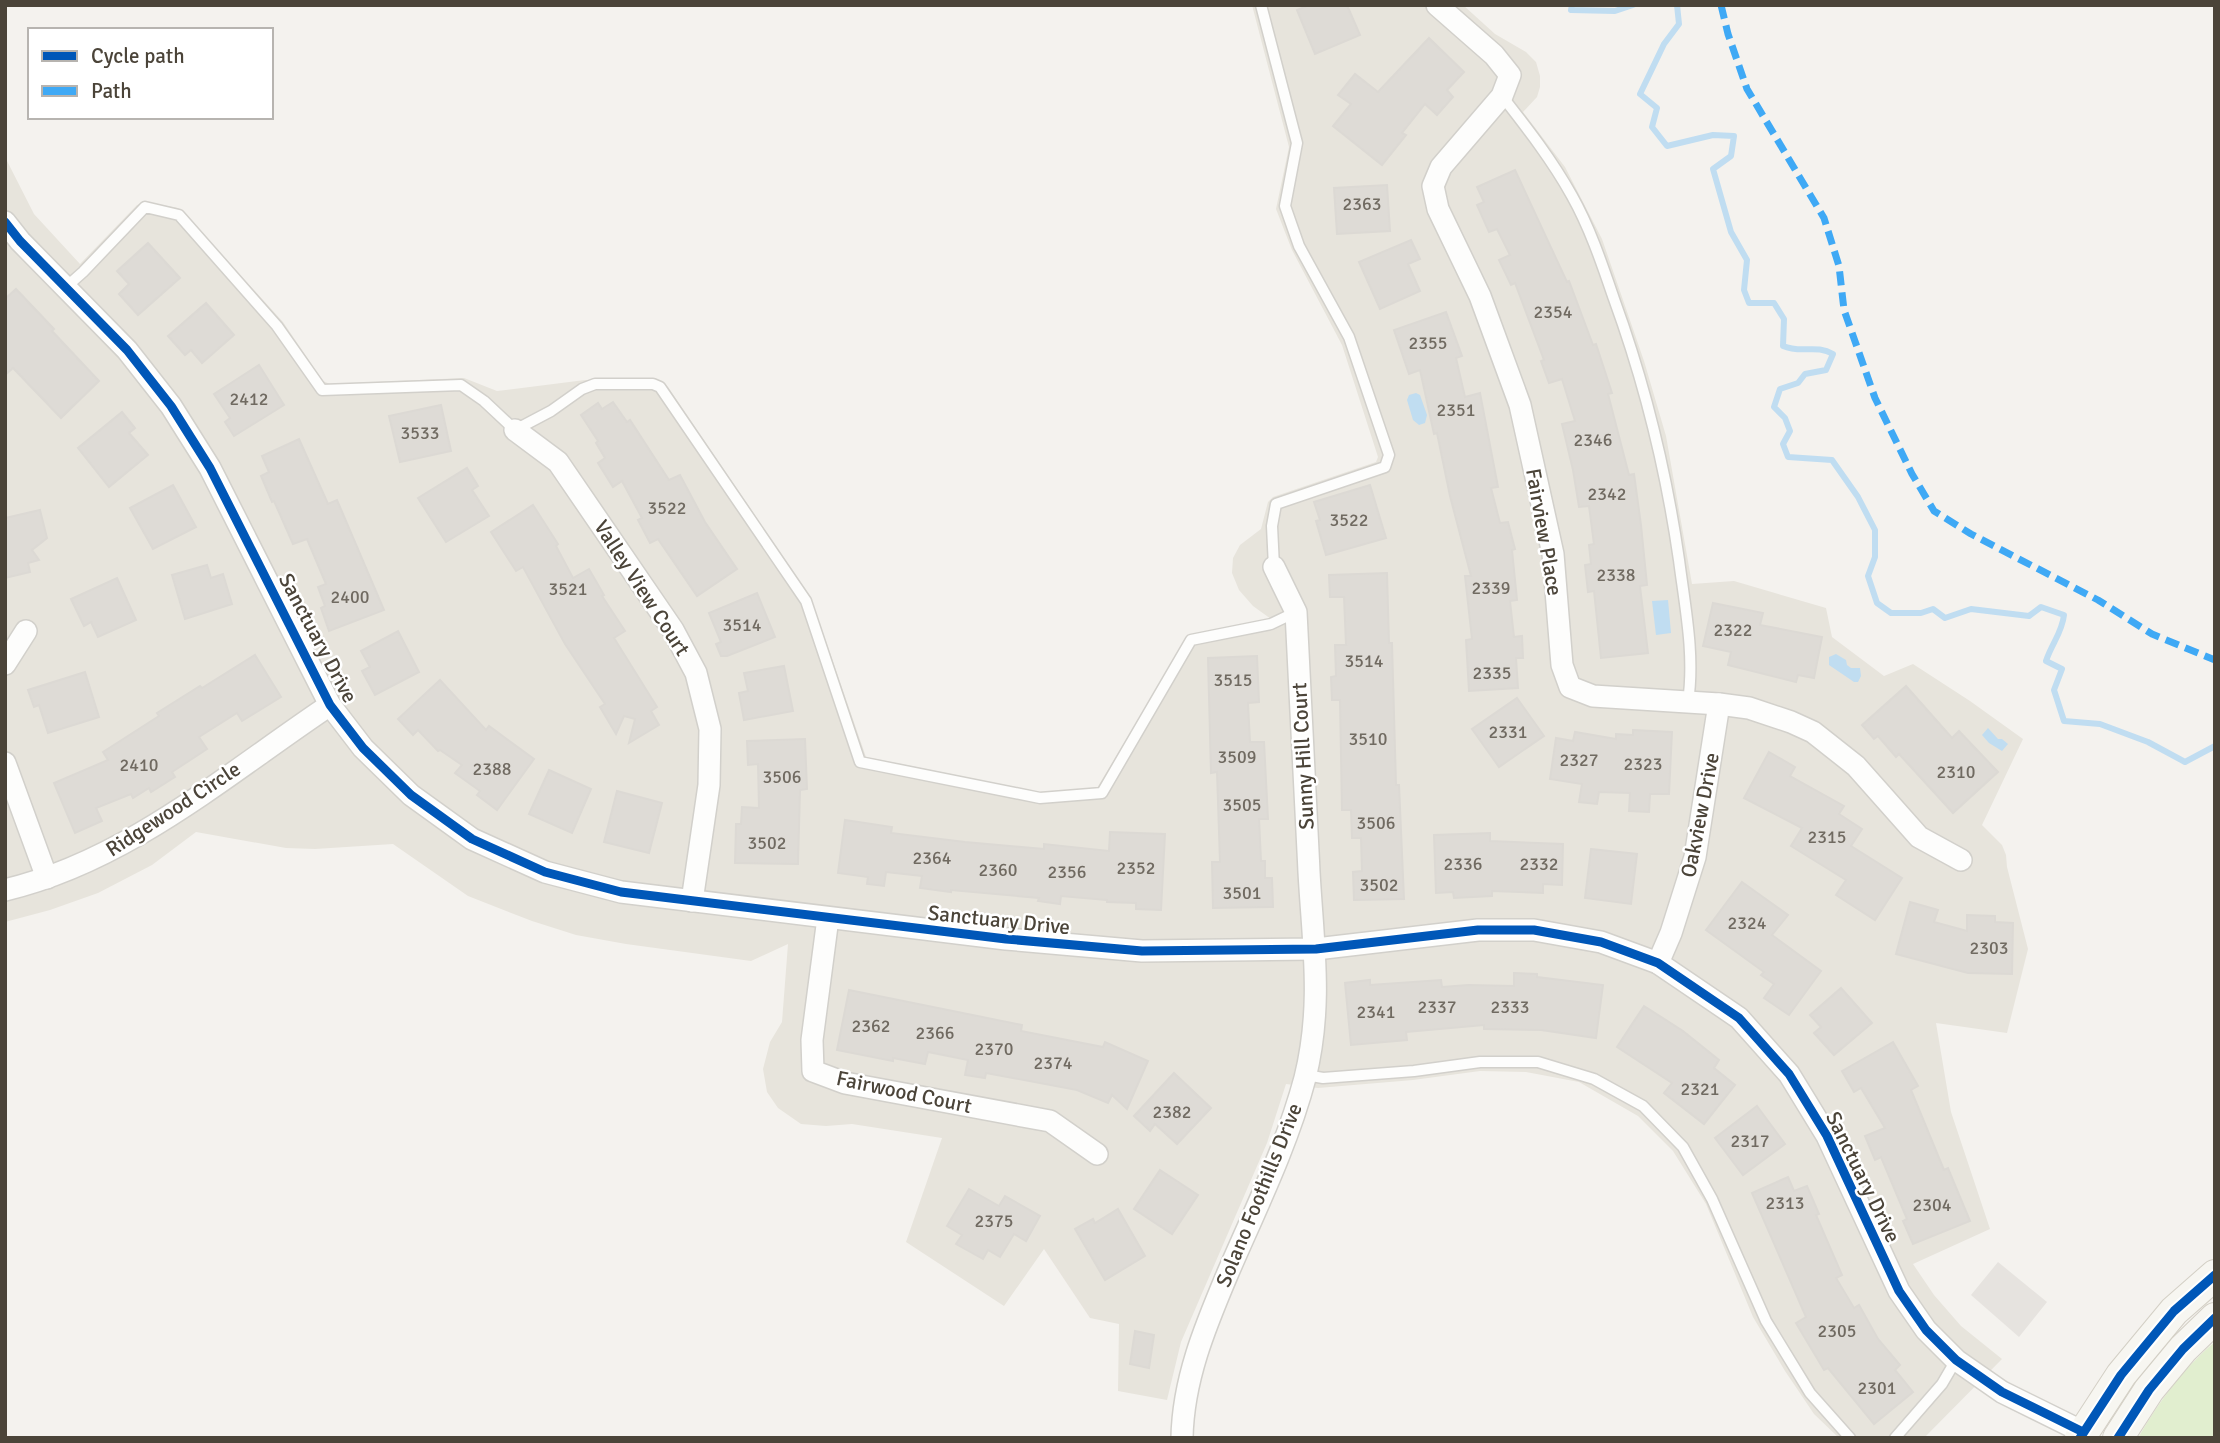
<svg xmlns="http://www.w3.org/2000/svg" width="2220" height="1443" viewBox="0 0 2220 1443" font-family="Signika,sans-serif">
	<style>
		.residential { fill: #e7e4dc }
		.green { fill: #e1eecf }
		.parking { fill: #e6e3df }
		.water { fill: #c0ddf1 }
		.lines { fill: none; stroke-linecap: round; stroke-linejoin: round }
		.stream { stroke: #c0ddf1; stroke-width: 6 }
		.building { fill: #dedbd6; stroke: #dcd9d4; stroke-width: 2 }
		.lane-casing { stroke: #d2d0cb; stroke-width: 13 }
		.street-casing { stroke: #d2d0cb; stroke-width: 24 }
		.secondary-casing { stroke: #d3cfc5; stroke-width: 32 }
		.lane { stroke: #fdfdfc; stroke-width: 10 }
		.street { stroke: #fdfdfc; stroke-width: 21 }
		.secondary { stroke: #f7f6f1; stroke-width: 30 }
		.quiet { stroke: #3fa9f5; stroke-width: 7; stroke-dasharray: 14 7; stroke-linecap: butt }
		.cycleway-casing { stroke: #fff; stroke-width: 13 }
		.cycleway { stroke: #0057b8; stroke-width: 9 }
		.labels { text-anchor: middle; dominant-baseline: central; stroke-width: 5; stroke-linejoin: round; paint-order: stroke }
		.number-label { font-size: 18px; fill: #706a61 }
		.street-label { font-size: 21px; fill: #4b4439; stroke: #fff }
	</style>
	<rect width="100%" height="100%" fill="#f4f2ee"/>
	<polygon class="residential" points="1252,5 1463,5 1495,34 1526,52 1536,62 1540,76 1540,87 1537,97 1523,112 1565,167 1602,239 1644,361 1666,436 1692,584 1734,581 1826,608 1832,637 1884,676 1913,664 1970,701 2023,739 1982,825 2002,845 2006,855 2007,867 2028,949 2007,1033 1936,1023 1951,1112 1990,1229 1913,1264 1934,1295 1961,1326 2002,1359 1924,1438 1839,1438 1814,1414 1785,1371 1753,1317 1706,1204 1673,1151 1638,1116 1579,1082 1526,1072 1480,1071 1413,1080 1318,1088 1286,1084 1267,1143 1181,1342 1167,1400 1118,1391 1119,1324 1090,1318 1044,1249 1004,1306 906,1242 942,1138 852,1124 826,1126 801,1124 778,1108 767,1092 763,1069 770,1042 782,1022 788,944 751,961 626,944 576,935 532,921 468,896 393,844 315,849 286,848 196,832 152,865 98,893 50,910 5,922 5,157 34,214 80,264 137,205 146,202 178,208 187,216 283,322 323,381 330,384 464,378 497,391 585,380 657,380 668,387 811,598 866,757 1040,792 1097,788 1187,638 1271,619 1253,606 1239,590 1232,573 1233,558 1240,545 1261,529 1268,502 1273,497 1376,462 1378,457 1342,345 1292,250 1276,209 1289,147"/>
	<path class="green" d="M2215,1342v96h-77c20,-35 46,-71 77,-96z"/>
	<polygon class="parking" points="1998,1262 2047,1302 2019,1337 1971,1295"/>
	<g class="water">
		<polygon points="1416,393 1420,395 1427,415 1425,423 1419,425 1413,420 1407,400 1409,395"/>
		<polygon points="1668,600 1671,633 1656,635 1652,601"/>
		<polygon points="1836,654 1846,660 1847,665 1851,668 1860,668 1861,676 1858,682 1854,682 1829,665 1829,657"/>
		<polygon points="1988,728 1998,739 2002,739 2008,744 2002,751 1989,743 1982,735"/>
	</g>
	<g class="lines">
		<g class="stream">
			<polyline points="1572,5 1571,10 1615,11 1633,5"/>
			<path d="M1677,5l2,19 -15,20 -24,50 17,14 -5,19 15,19 46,-11 21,1 -3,20 -18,13 18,63 16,28 -3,30 5,13h25l10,16 -1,27c18,8 33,-2 50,8l-7,16 -21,4 -7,9 -18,6 -6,18 11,11 5,13 -7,13 5,13 44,3 26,37 17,33v27l-7,19 9,27 14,10h30l12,-4 12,9 26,-9 58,7 12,-9 23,8c-2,18 -12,28 -18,46l16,8 -8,21 10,31 36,3 48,18 37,20 30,-16"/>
		</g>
	</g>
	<g class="building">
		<polygon points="1309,5 1347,5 1360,35 1315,54 1297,10"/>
		<polygon points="1429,38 1464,72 1447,90 1453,97 1437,115 1425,104 1402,133 1406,135 1382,165 1333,126 1351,104 1338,95 1355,74 1378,92"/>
		<polygon points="1515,170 1567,282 1569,281 1593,345 1596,344 1612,393 1608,394 1629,475 1634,474 1641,525 1647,585 1640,586 1648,653 1601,658 1594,591 1588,592 1585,565 1591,564 1589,545 1594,544 1589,506 1579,507 1573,470 1562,424 1575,421 1562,379 1549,383 1541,361 1544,360 1515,283 1511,285 1499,260 1510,255 1497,229 1489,232 1477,205 1484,202 1477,187"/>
		<polygon points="1387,185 1390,231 1337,234 1334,188"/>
		<polygon points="1411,240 1420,259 1408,264 1420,291 1380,309 1359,262"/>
		<polygon points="148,243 180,278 138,315 119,294 129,284 117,271"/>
		<polygon points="16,289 54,329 52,331 99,381 61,418 13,368 5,375 5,299"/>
		<polygon points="206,303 234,335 202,363 191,350 185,355 168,336"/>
		<polygon points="1446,312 1462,356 1456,358 1465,397 1480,393 1498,487 1491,488 1500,523 1508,522 1515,549 1512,550 1517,600 1510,601 1514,637 1522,636 1523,658 1516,658 1518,688 1469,691 1466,640 1472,639 1465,576 1471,576 1450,496 1437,433 1434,434 1420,370 1409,374 1394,330"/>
		<polygon points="259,365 284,405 234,436 225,422 230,418 214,394"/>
		<polygon points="613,402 627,422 630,420 669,480 680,475 705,522 737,569 697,596 658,539 650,543 638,520 642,518 622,481 613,487 598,463 605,458 596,443 598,441 581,415 598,403 602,409"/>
		<polygon points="441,405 451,451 400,462 389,416"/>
		<polygon points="122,412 135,428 129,433 148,455 109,487 78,448"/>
		<polygon points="299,439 328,504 337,500 384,610 329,631 321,608 325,606 318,587 326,584 307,539 293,544 274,501 272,502 261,476 269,472 262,456"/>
		<polygon points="467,468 478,486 472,490 489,516 446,542 418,498"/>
		<polygon points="173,485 196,527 153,549 130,508"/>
		<polygon points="1370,485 1386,538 1326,555 1316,521 1320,520 1314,502"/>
		<polygon points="533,505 558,544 556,546 573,578 589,569 604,595 602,596 625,631 614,638 657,707 651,711 659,725 629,743 635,719 624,716 616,734 600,707 605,704 565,644 523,567 516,571 491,532"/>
		<polygon points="40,510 47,538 32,550 39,560 28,563 30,572 5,578 5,518"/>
		<polygon points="207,565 211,578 223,574 232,604 185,619 172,575"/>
		<polygon points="1387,573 1389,643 1392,643 1396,785 1399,785 1404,899 1354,900 1353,872 1362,871 1361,838 1352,838 1351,810 1342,810 1340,700 1332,700 1331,677 1336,676 1335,645 1346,645 1344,597 1330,597 1329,575"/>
		<polygon points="117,578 136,620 98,637 91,622 84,626 71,599"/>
		<polygon points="757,593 775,637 727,656 721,656 716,644 721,642 709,613"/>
		<polygon points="1713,603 1763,613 1760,625 1822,637 1814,678 1798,675 1796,682 1728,665 1731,652 1703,646"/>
		<polygon points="398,631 419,672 375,695 362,671 370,667 361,651"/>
		<polygon points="255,655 281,697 242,721 237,713 199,737 207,749 172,772 175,777 151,792 149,788 133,798 131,794 96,808 102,821 75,833 54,783 108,760 103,752 159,716 157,713 200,686 202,688"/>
		<polygon points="1257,656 1259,702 1248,703 1250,742 1264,742 1268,819 1259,819 1261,861 1265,861 1265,878 1272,878 1273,907 1213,908 1212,862 1220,862 1217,772 1211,773 1208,658"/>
		<polygon points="784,666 793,711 744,720 739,693 748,691 744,673"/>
		<polygon points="85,672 99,717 48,733 39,705 34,707 28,690"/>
		<polygon points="440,680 486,730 489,726 534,759 497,810 477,795 480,791 455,773 462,765 440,750 438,751 418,730 413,735 398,719"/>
		<polygon points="1906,686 1952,738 1959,731 1998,772 1953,813 1899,754 1896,757 1878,736 1874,739 1862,725"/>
		<polygon points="1517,698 1544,736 1499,767 1472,729"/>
		<polygon points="1633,730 1672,732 1669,794 1650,794 1649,812 1629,811 1630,793 1599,792 1597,804 1579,802 1582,784 1550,779 1556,738 1573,741 1575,732 1616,739 1616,734 1633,735"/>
		<polygon points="805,739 807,789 800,790 798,864 735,863 736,824 741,824 742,807 759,808 758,764 748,765 747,741"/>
		<polygon points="1769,752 1795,767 1790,776 1844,806 1839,814 1862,829 1851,846 1902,878 1875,920 1836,895 1846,880 1791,846 1802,828 1744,798"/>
		<polygon points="549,770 591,789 572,833 529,814"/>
		<polygon points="617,791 662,803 649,853 604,842"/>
		<polygon points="845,820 892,827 891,833 965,842 1044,849 1044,844 1109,851 1110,832 1165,834 1161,910 1136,909 1136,903 1107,902 1107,900 1061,896 1060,904 1038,901 1039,898 951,890 951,892 920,888 922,876 886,872 884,886 867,884 868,877 838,873"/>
		<polygon points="1490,833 1490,841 1563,844 1562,885 1543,884 1543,893 1492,891 1492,896 1454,898 1453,892 1436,893 1434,835"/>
		<polygon points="1591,849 1637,854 1631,904 1585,898"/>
		<polygon points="1742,882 1788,915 1772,935 1821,971 1789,1015 1764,998 1774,984 1761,975 1764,972 1706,930"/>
		<polygon points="1910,902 1938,910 1934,922 1967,931 1967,915 1995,916 1995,922 2013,923 2012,974 1968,973 1896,954"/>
		<polygon points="1514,973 1537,974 1537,977 1603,985 1596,1038 1541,1030 1484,1029 1484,1025 1406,1032 1407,1040 1351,1045 1345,983 1370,980 1370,985 1441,980 1442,987 1468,985 1514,986"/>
		<polygon points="1841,988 1872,1023 1834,1055 1814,1033 1821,1027 1810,1015"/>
		<polygon points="849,990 1022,1025 1021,1031 1103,1047 1105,1042 1148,1061 1127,1109 1112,1095 1108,1103 1077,1090 986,1073 985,1078 965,1075 968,1060 928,1052 925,1064 893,1058 893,1061 837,1050"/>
		<polygon points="1644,1006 1683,1031 1719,1060 1714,1068 1735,1085 1704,1124 1664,1093 1672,1083 1617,1047"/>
		<polygon points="1893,1042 1918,1086 1911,1090 1944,1170 1948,1168 1970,1221 1913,1244 1903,1221 1907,1219 1881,1157 1875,1160 1865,1136 1885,1128 1861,1088 1854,1092 1842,1071"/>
		<polygon points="1174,1073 1211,1108 1177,1144 1155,1124 1150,1131 1134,1116"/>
		<polygon points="1757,1106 1785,1144 1743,1175 1715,1138"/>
		<polygon points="1160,1170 1198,1195 1172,1234 1134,1209"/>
		<polygon points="1788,1177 1794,1191 1807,1186 1819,1214 1816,1215 1842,1275 1836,1278 1854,1308 1859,1305 1878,1339 1900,1365 1895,1370 1913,1392 1874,1424 1828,1368 1824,1370 1796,1323 1806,1317 1752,1193"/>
		<polygon points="969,1189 999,1206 1005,1196 1040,1216 1026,1241 1014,1234 1000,1257 988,1250 983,1259 956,1244 962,1235 947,1226"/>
		<polygon points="1118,1209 1145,1256 1105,1280 1075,1229 1093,1219 1095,1223"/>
		<polygon points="1135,1331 1154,1335 1149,1368 1130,1364"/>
	</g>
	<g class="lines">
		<g class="lane-casing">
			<g id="lane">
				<polyline points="1261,5 1297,143 1285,206 1299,246 1349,337 1389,455 1385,467 1276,504 1272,526 1274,567"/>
				<path d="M1502,96c25,32 50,64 70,100 18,32 30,68 42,103 31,85 52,171 65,261 6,47 16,95 9,142"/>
				<polyline points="65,288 83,272 145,207 179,215 277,326 322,390 461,385 484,401 515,430 551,411 582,389 595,384 653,384 660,387 806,601 860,762 1040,798 1102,793 1191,640 1271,624 1296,612"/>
				<polyline points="1306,1075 1323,1078 1414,1071 1480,1062 1538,1062 1594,1079 1643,1106 1683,1147 1712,1199 1766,1321 1810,1393 1850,1438"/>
				<polyline points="1895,1438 1942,1384 1956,1360"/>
			</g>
		</g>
		<g class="street-casing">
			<g id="street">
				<polyline points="1437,5 1494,55 1510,75 1502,96 1441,167 1433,186 1438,209 1480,296 1520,405 1553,554 1562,665 1570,687 1593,696 1719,704 1749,708 1791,722 1813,732 1856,766 1919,837 1961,860"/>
				<polyline points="5,222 20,241 127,350 171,406 210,468 330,705 363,748 411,795 472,839 545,872 621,892 1006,939 1142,951 1316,949 1478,930 1534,930 1601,942 1658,963 1739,1018 1789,1074 1827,1136 1899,1291 1926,1330 1956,1360 2002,1392 2083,1432"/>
				<polyline points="515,430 558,462 673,630 696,673 710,729 709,785 692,901"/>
				<polyline points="5,664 26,631"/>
				<polyline points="5,763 47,878"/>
				<path d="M5,890c123,-29 223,-117 325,-185"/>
				<polyline points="828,918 812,1040 813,1071 845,1083 1050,1121 1097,1154"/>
				<polyline points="1658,963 1671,933 1695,857 1719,704"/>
				<path d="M1182,1438c1,-58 23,-111 45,-163 28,-65 60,-129 78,-197 18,-73 8,-134 4,-206 -4,-87 -9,-174 -13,-260l-22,-45"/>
			</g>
		</g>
		<g class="secondary-casing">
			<g id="secondary">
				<polyline points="2080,1438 2121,1375 2174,1311 2215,1275"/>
				<polyline points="2118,1438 2149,1390 2183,1349 2215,1318"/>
			</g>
		</g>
		<use href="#lane" class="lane"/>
		<use href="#street" class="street"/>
		<use href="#secondary" class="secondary"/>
		<polyline class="quiet" points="1721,5 1728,34 1747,89 1824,218 1839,266 1844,310 1875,398 1912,474 1934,511 1971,534 2098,600 2152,634 2215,660"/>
		<g class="cycleway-casing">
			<g id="cycleway">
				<polyline points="5,222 20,241 127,350 171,406 210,468 330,705 363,748 411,795 472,839 545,872 621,892 1006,939 1142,951 1316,949 1478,930 1534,930 1601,942 1658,963 1739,1018 1789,1074 1827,1136 1899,1291 1926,1330 1956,1360 2002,1392 2083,1432"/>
				<polyline points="2080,1438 2121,1375 2174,1311 2215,1275"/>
				<polyline points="2118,1438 2149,1390 2183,1349 2215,1318"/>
			</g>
		</g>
		<use href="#cycleway" class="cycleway"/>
	</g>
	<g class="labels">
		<g class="number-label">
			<text x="1362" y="204">2363</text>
			<text x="1553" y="312">2354</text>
			<text x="1428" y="343">2355</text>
			<text x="249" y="399">2412</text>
			<text x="1456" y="410">2351</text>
			<text x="420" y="433">3533</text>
			<text x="1593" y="440">2346</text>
			<text x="1607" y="494">2342</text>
			<text x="667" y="508">3522</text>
			<text x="1349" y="520">3522</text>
			<text x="1616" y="575">2338</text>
			<text x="1491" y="588">2339</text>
			<text x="568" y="589">3521</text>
			<text x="350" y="597">2400</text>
			<text x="742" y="625">3514</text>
			<text x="1733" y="630">2322</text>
			<text x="1364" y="661">3514</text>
			<text x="1492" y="673">2335</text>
			<text x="1233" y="680">3515</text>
			<text x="1508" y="732">2331</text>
			<text x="1368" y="739">3510</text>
			<text x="1237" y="757">3509</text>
			<text x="1579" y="760">2327</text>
			<text x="1643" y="764">2323</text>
			<text x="139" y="765">2410</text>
			<text x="492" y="769">2388</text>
			<text x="1956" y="772">2310</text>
			<text x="782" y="777">3506</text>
			<text x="1242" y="805">3505</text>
			<text x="1376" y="823">3506</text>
			<text x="1827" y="837">2315</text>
			<text x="767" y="843">3502</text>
			<text x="932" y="858">2364</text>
			<text x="1463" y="864">2336</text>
			<text x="1539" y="864">2332</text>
			<text x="1136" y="868">2352</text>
			<text x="998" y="870">2360</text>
			<text x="1067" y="872">2356</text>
			<text x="1379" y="885">3502</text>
			<text x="1242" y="893">3501</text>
			<text x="1747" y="923">2324</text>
			<text x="1989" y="948">2303</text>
			<text x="1437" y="1007">2337</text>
			<text x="1510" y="1007">2333</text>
			<text x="1376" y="1012">2341</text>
			<text x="871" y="1026">2362</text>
			<text x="935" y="1033">2366</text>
			<text x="994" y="1049">2370</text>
			<text x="1053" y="1063">2374</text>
			<text x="1700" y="1089">2321</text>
			<text x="1172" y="1112">2382</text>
			<text x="1750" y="1141">2317</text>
			<text x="1785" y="1203">2313</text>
			<text x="1932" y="1205">2304</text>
			<text x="994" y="1221">2375</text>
			<text x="1837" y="1331">2305</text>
			<text x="1877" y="1388">2301</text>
		</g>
		<g class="street-label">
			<text transform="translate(1544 532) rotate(80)">Fairview Place</text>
			<text transform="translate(642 588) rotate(57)">Valley View Court</text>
			<text transform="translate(318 638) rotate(62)">Sanctuary Drive</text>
			<text transform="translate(1303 756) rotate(-93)">Sunny Hill Court</text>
			<text transform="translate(173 809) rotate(-33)">Ridgewood Circle</text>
			<text transform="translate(1700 815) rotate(-79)">Oakview Drive</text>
			<text transform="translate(999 920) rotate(6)">Sanctuary Drive</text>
			<text transform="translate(904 1092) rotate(12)">Fairwood Court</text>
			<text transform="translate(1863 1177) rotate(64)">Sanctuary Drive</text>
			<text transform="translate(1259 1195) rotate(-68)">Solano Foothills Drive</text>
		</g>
	</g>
	<rect width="2220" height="1443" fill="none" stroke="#4b4439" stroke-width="14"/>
	<rect x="28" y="28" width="245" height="91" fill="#ffffff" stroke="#b7b4b0" stroke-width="2"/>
	<rect x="42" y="51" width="35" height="10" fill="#0057b8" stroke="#b7b4b0" stroke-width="2"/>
	<text x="91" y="63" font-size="21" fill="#4b4439">Cycle path</text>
	<rect x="42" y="86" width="35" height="10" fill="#3fa9f5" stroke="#b7b4b0" stroke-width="2"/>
	<text x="91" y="98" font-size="21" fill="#4b4439">Path</text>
</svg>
